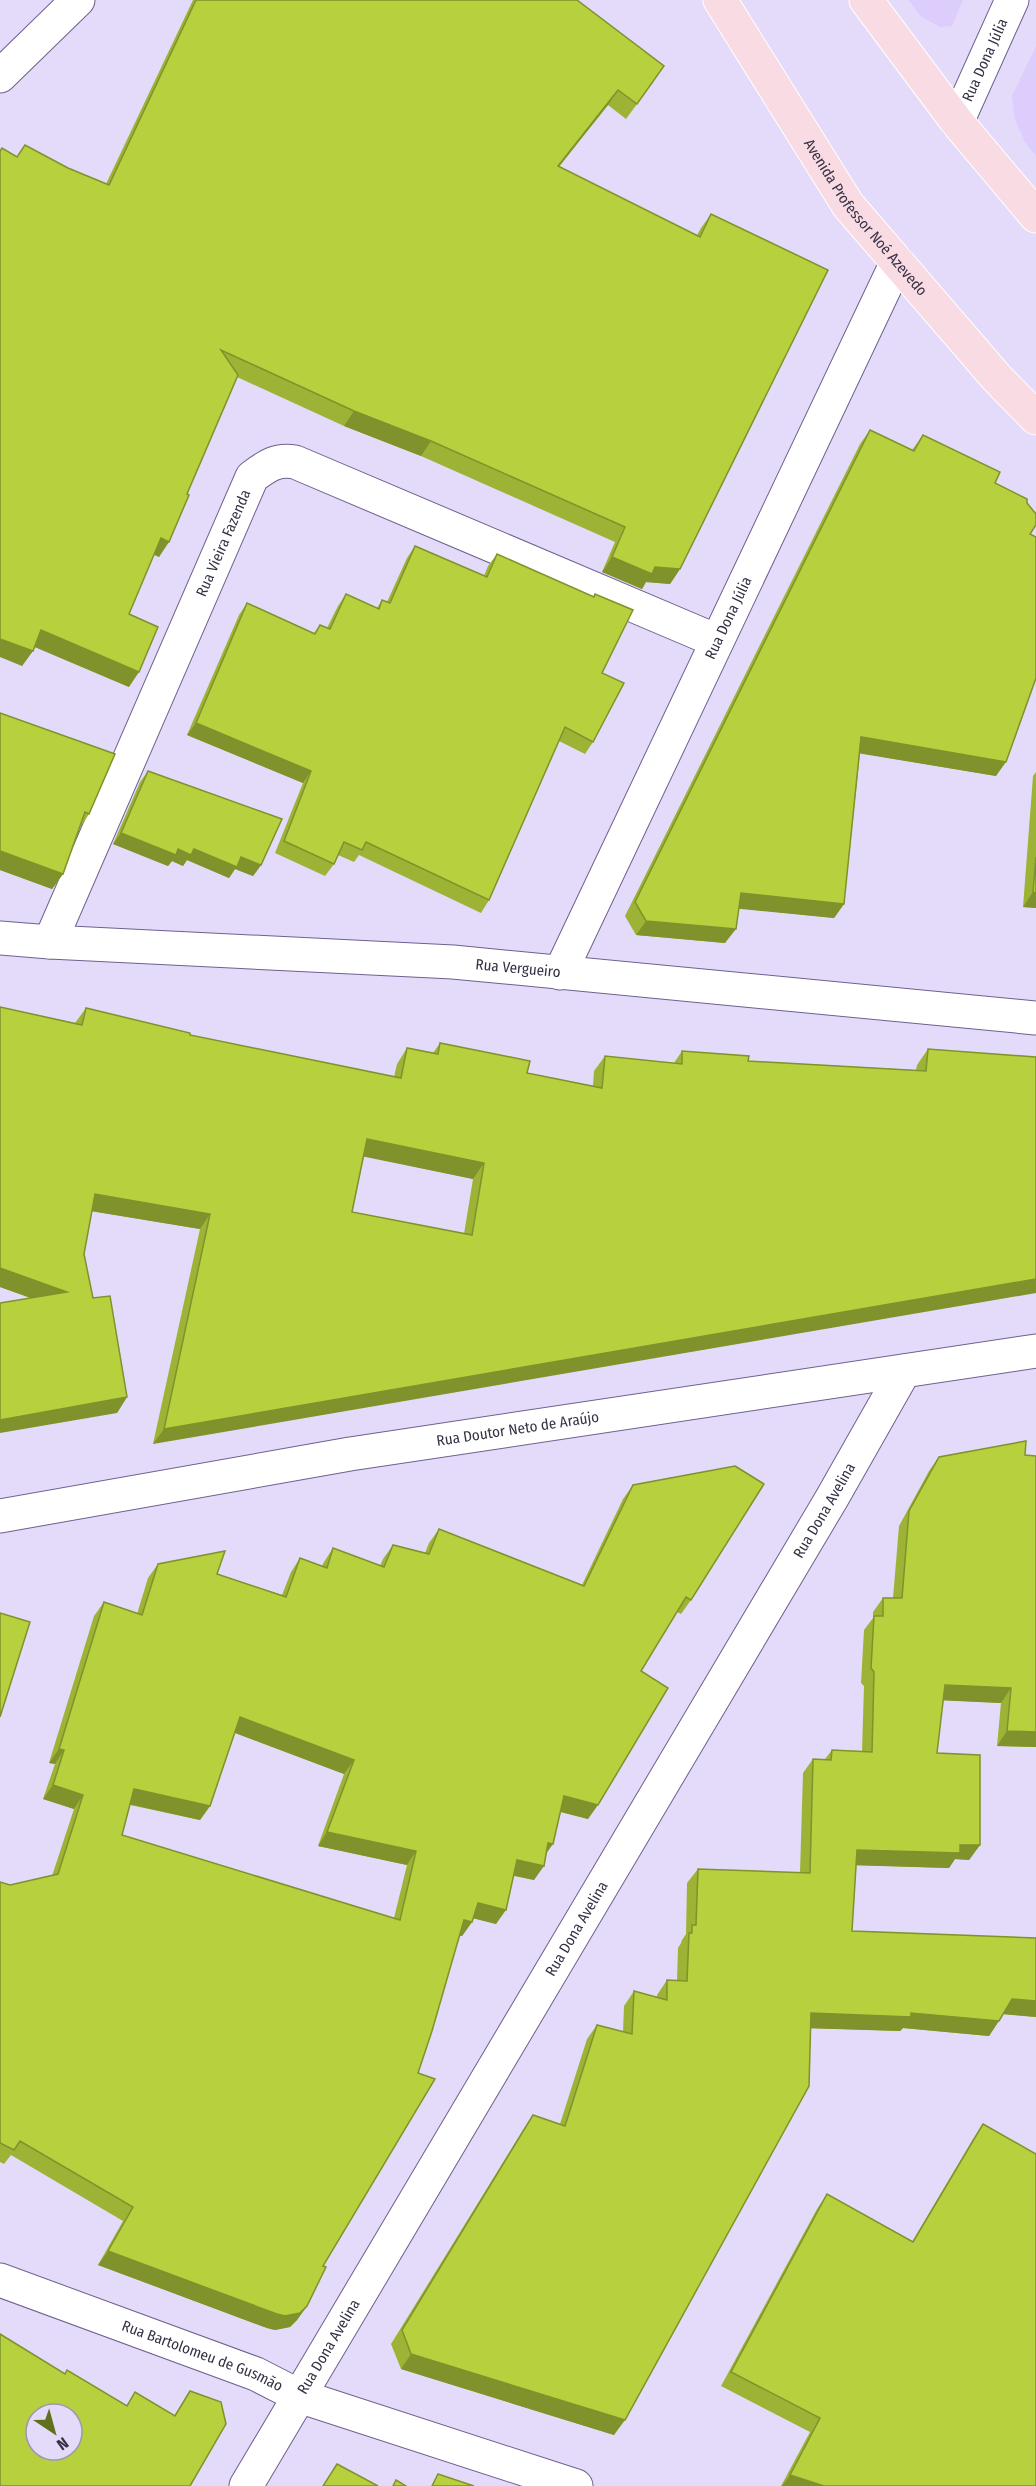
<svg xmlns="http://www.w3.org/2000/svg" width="1036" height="2486" viewBox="0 0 1036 2486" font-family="'Fira Sans Condensed',sans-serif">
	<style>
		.built { fill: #dccdfd }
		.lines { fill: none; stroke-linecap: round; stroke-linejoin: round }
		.street-casing { stroke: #6f608e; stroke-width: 35 }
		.secondary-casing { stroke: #6f608e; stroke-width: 35 }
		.primary-casing { stroke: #fff; stroke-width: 35 }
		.street { stroke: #fff; stroke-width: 33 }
		.secondary { stroke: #fff; stroke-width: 33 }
		.primary { stroke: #f9dbe3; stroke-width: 33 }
		.wall { fill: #9db335; fill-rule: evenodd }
		.shaded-wall { fill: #7f922b }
		.building { fill: #b6d03e; stroke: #7f922b; stroke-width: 1.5; fill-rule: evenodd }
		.labels { text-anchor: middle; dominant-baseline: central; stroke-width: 5; stroke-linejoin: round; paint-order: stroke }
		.street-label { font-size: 15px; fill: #373145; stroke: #e4dbfa }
	</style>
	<rect width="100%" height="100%" fill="#e4dbfa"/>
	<g class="built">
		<polygon points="909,0 963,0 952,26 940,27 920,16"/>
		<polygon points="1036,46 1036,156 1025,142 1015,120 1012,96"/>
	</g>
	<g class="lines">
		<g class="street-casing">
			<g id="street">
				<path id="s1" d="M957,122l55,-122"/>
				<path id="s2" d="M50,942l202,-465c15,-11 24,-18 43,-15l422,179"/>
				<path id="s3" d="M560,973l337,-711"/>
				<path id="s4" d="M0,2280l256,94 43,22 277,90"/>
				<path id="s5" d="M246,2486l586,-988 72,-127"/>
			</g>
		</g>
		<g class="secondary-casing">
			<g id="secondary">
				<polyline points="0,76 78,0"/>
				<path id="s6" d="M0,938l50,4 403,20 583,56"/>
				<path id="s7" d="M0,1516l350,-62 686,-103"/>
			</g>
		</g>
		<g class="primary-casing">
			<g id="primary">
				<path id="s8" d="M720,0l128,205 148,172 40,41"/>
				<polyline points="866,0 957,122 1036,216"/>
			</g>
		</g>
		<use href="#street" class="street"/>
		<use href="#secondary" class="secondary"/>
		<use href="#primary" class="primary"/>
	</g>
	<g class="wall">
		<polygon points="193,0 577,0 654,81 626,119 608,105 559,167 697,235 701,228 711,214 680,569 670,584 646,582 642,589 602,572 615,542 421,456 344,426 237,377 159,557 154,554 129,614 129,687 35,647 22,666 17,157 68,168 106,184"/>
		<polygon points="870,430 912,450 923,435 995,483 1030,534 996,776 860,753 844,904 834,918 738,908 725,943 636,935 625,916 860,444"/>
		<polygon points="415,546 484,576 488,566 497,554 593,597 595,594 602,673 593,742 585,754 559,741 489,900 481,913 359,855 354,862 338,855 334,864 325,876 275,853 303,783 187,735 239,615 247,603 314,633 320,625 327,628 338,606 346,594 377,608 382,600 387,602 407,558"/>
		<polygon points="0,713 89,814 80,828 63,874 52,889 0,870"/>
		<polygon points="148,771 261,865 253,876 235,869 229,878 187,860 183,866 172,861 168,866 113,844 140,782"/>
		<polygon points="1036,772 1036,908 1023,907 1033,776"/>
		<path d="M0,1007l75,16 11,-15 104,27 204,42 3,-13 10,-16 26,5 7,-10 87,30 66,13 1,-15 11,-15 69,7 8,-12 66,10 168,9 1,-5 11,-16 108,8 -883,387 47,-215 -108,-18 -8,43 9,44 34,99 -10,16 -87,-115 -30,-11zM364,1156l109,23 -9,55 -112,-22z"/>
		<polygon points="1025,1455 1036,1456 1036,1747 997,1746 1001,1703 943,1700 937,1753 980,1845 969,1860 955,1859 949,1868 856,1865 852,1931 1036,1938 1036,2017 1003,2014 989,2036 903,2028 900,2031 810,2028 614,2435 401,2369 391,2344 523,2130 533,2115 560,2124 587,2039 597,2025 623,2032 624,2006 634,1991 657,1997 657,1995 667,1980 677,1981 678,1948 681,1943 682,1940 686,1934 687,1883 698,1869 800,1873 803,1773 813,1759 825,1759 832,1750 862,1751 864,1686 861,1683 864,1630 873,1618 873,1612 883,1598 893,1598 899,1526 929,1471 939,1457"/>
		<path d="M633,1485l58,115 -10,14 -4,-2 -36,59 -53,148 -28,-7 -14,42 -12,26 -20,-4 -18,48 -23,-6 -1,4 -10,14h-2l-137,330 -16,40 -10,14 -7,7 -15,3 -8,-2 -169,-63 25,-44 -112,-66 -7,9 -4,-2v-280l10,3 42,-9 22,-67 -31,-10 12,-35 -6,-1 45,-147 10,-14 33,12 11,-36 10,-14 59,10 65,21 9,-23 9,-14 22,8 2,-4 9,-14 47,18 3,-7 10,-14 32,8 4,-10 10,-14 143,56 41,-86zM235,1733l109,41 -26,72 89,19 -13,53 -272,-83 8,-30 70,15 10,-14z"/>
		<polygon points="983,2124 1036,2486 781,2486 810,2432 721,2386 817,2209 827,2194 912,2242 973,2139"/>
		<polygon points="65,2373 126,2406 135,2392 174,2416 190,2391 190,2486"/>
	</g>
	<g class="shaded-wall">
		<polygon points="618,90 608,105 547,181 558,166"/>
		<polygon points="354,411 431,441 421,456 344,426"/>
		<polygon points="161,538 169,542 159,557 150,553"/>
		<polygon points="612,557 655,567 680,569 670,584 646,582 642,589 602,572"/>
		<polygon points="41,630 139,672 129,687 30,645"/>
		<polygon points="0,639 33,651 22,666 0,657"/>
		<polygon points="196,723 311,771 303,783 187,735"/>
		<polygon points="861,737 1006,762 996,776 851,752"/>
		<polygon points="121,833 178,849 194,849 241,857 261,865 253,876 235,869 229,878 187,860 183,866 172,861 168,866 113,844"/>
		<polygon points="0,851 63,874 52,889 0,870"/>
		<polygon points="1033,892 1036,893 1036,908 1023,907"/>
		<polygon points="741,893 844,904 834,918 731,908"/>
		<polygon points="646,921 736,929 725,943 636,935"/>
		<polygon points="367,1139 484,1163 473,1179 356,1155"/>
		<polygon points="95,1194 210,1214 200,1229 84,1210"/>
		<polygon points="0,1268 67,1292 57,1307 0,1287"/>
		<polygon points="1036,1279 1036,1293 153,1444 164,1429"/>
		<polygon points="127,1397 117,1413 0,1433 0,1420"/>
		<polygon points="945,1685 1011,1688 1001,1703 934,1700"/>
		<polygon points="240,1717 354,1760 344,1774 230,1731"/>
		<polygon points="1007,1731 1036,1732 1036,1747 997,1746"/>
		<polygon points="59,1749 64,1750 55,1764 49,1763"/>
		<polygon points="53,1785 83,1795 74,1809 43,1799"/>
		<polygon points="134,1789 210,1806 200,1820 124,1803"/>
		<polygon points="564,1796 598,1805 588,1819 554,1810"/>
		<polygon points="327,1832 416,1851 407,1865 318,1846"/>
		<polygon points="548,1843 553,1844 543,1858"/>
		<polygon points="960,1845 980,1845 969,1860 955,1859 949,1868 846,1865 857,1850"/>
		<polygon points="517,1860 544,1866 534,1880 507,1874"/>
		<polygon points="478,1903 506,1910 496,1924 468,1917"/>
		<polygon points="464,1920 472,1922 462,1936 455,1934"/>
		<polygon points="1012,1999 1036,2001 1036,2017 1002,2014"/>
		<polygon points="811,2013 911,2013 999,2021 989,2036 903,2028 900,2031 801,2028"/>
		<polygon points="108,2251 307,2306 297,2320 290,2327 275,2330 267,2328 98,2265"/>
		<polygon points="411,2354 625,2420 614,2435 401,2369"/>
		<polygon points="790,2475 824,2486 782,2486"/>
	</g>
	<g class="building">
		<polygon points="196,0 577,0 664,66 637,104 618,90 558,166 700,237 711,214 828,270 680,569 655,567 652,574 612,557 625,527 431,441 354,411 221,350 238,375 187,494 189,495 169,542 161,538 129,614 158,627 139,672 41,630 33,651 0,639 0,151 2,148 17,157 25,145 68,168 109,185"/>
		<polygon points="870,430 914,451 923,435 1000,472 995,483 1027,499 1027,503 1036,514 1036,525 1030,534 1036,537 1036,678 1006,762 861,737 844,904 741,893 736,929 646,921 635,902"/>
		<polygon points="415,546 487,577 497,554 594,597 595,594 633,610 602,673 624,683 593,742 565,727 489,900 366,842 362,850 344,842 334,864 284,841 311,771 196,723 247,603 315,634 320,625 330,629 346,594 379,609 382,600 390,603"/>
		<polygon points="0,713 115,754 89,814 85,812 63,874 0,851"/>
		<polygon points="148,771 282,819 261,865 241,857 237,867 194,849 191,855 178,849 176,855 121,833"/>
		<polygon points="1036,857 1036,893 1033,892"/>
		<path d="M0,1007l82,18 4,-17 104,25v2l211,43 6,-30 31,6 2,-11 90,18 -3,12 75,15 3,-32 77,8v-13l67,5 -1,5 178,10 2,-22 108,8v222l-872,150 46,-215 -115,-20 -11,60 9,44 17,-2 17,101 -127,23v-117l67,-11 -67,-24zM367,1139l117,24 -12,72 -120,-23z"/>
		<polygon points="1026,1441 1025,1455 1036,1456 1036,1732 1007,1731 1011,1688 945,1685 937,1753 980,1755 980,1845 960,1845 960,1853 857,1850 852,1931 1036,1938 1036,2001 1012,1999 999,2021 911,2013 911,2017 811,2013 809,2086 625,2420 411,2354 402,2330 533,2115 565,2126 597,2025 632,2034 634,1991 667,2000 667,1980 687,1981 689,1933 692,1933 692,1925 696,1925 698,1869 810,1873 813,1759 831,1760 832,1750 872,1752 874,1672 871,1668 874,1616 883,1616 883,1598 902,1598 909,1511 939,1457"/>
		<path d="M735,1466l29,18 -73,116 -5,-3 -45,74 27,17 -70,117 -34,-9 -11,48 -5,-1 -4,23 -27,-6 -11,50 -28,-7 -6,19 -8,-2 -32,111 -14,42 17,6 -112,187 3,1 -19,39 -7,7 -15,3 -8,-2 -169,-63 25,-44 -113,-66 -6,9 -14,-7v-261l10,3 48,-11 25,-79 -30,-10 11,-35 -5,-1 45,-147 38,13 16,-51 67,-13 -8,23 69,23 14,-39 27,10 6,-20 51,19 9,-22 36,9 10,-25 145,57 49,-101zM240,1717l114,43 -27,72 89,19 -16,69 -278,-85 12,-46 76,17z"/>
		<polygon points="0,1613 30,1622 0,1717"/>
		<polygon points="983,2124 1036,2154 1036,2486 824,2486 790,2475 820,2418 731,2372 827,2194 913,2242"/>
		<path d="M0,2334l65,40 2,-4 60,36 8,-14 40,24 15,-25 31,11 5,22 -36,62h-190zM36,2414h36v36h-36z"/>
		<polygon points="337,2464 378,2486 323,2486"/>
		<polygon points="438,2474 474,2486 432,2486"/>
		<polygon points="396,2480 406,2486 393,2486"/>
	</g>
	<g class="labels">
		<g class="street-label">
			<text stroke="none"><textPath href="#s1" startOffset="68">Rua Dona Júlia</textPath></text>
			<text stroke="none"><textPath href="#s8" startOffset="262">Avenida Professor Noé Azevedo</textPath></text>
			<text stroke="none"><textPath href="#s2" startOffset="435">Rua Vieira Fazenda</textPath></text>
			<text stroke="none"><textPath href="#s3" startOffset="393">Rua Dona Júlia</textPath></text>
			<text stroke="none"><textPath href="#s6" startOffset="519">Rua Vergueiro</textPath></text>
			<text stroke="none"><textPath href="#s7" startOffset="525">Rua Doutor Neto de Araújo</textPath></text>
			<text stroke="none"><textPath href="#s5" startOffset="1134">Rua Dona Avelina</textPath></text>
			<text stroke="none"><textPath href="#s5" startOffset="648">Rua Dona Avelina</textPath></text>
			<text stroke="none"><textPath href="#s5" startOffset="162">Rua Dona Avelina</textPath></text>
			<text stroke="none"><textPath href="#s4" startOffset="216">Rua Bartolomeu de Gusmão</textPath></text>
		</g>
	</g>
	<g transform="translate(54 2432) rotate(144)"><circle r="28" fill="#e4dbfa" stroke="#9f97b2" stroke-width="1.5"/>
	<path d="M0-4.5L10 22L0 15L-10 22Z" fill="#61701c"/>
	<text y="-9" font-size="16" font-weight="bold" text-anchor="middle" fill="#373145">N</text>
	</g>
</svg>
